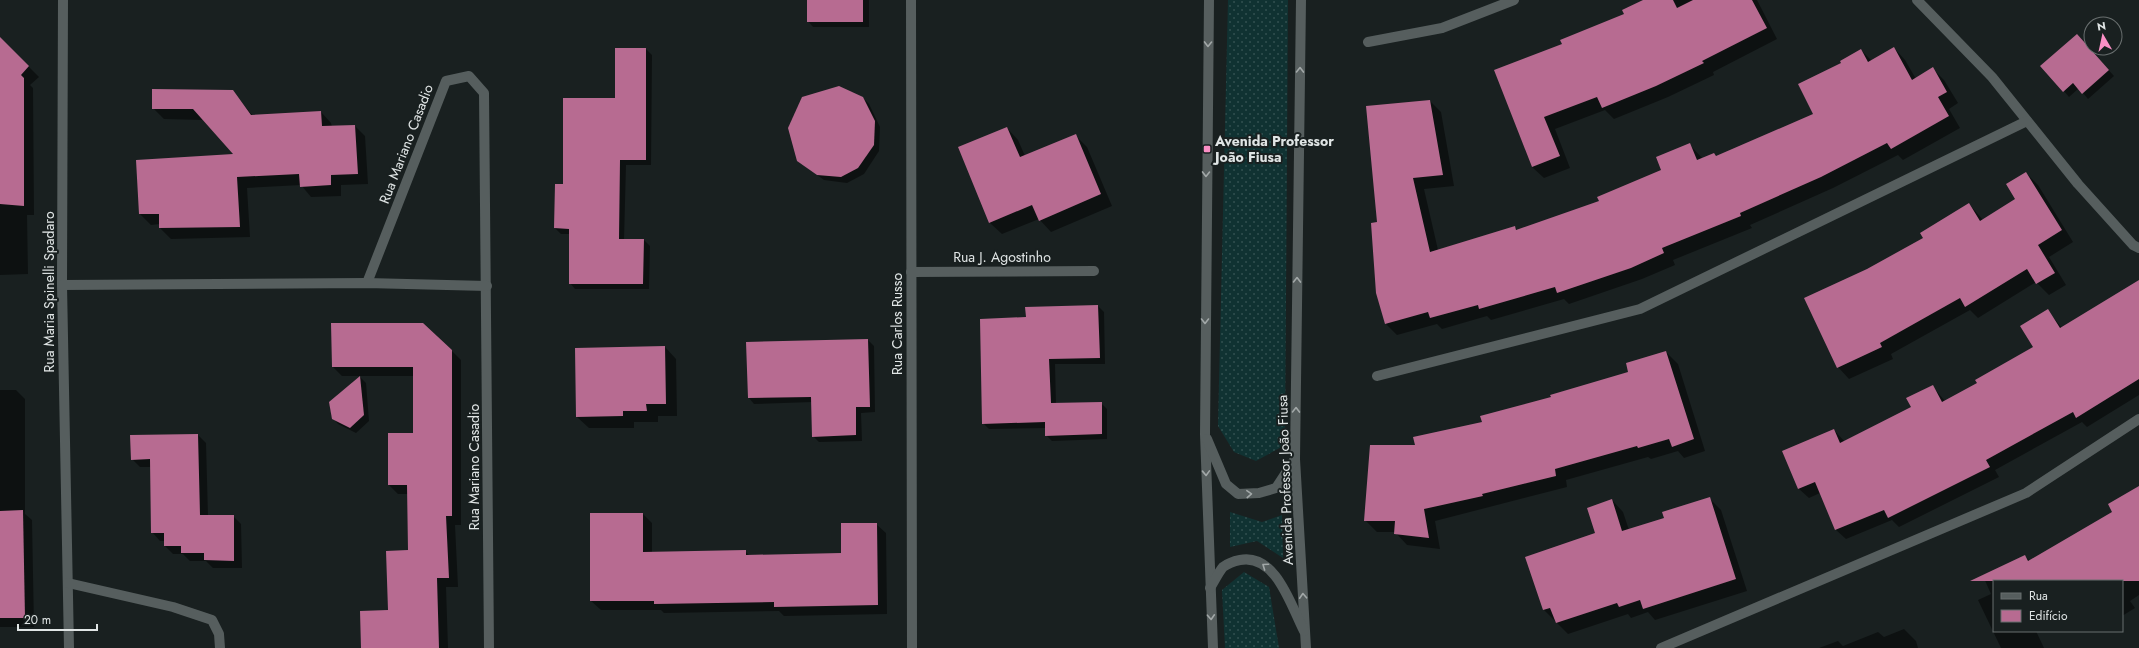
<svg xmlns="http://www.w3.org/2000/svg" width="2139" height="648" viewBox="0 0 2139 648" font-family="Jost,sans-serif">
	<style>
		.grass { fill: url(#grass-dots) }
		.shadow { fill: #0007 }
		.building { fill: #b76b91 }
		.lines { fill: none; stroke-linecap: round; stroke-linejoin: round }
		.street { stroke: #565e5e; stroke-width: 10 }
		.secondary { stroke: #565e5e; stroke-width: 10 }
		.oneway { stroke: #a2a8a8 }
		.poi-dot { fill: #fb8fc5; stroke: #192020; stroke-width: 1.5 }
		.labels { text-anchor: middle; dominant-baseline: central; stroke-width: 4; stroke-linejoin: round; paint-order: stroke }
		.poi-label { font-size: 14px; font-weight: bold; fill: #e0e5e5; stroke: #192020; text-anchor: start }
		.street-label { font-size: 14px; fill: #e0e5e5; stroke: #192020 }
	</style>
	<defs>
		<pattern id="grass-dots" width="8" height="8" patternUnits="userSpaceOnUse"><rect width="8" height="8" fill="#103232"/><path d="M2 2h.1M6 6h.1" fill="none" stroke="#325050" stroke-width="1.8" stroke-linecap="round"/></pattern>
	</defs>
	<rect width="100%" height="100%" fill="#192020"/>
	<g class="grass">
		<polygon points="1228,0 1288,0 1285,445 1256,461 1234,452 1218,426"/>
		<polygon points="1230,512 1262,522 1282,515 1283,558 1257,541 1230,547"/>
		<polygon points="1244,572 1269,587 1279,648 1225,648 1222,590"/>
	</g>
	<g class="shadow">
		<polygon points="808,0 869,0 869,27 813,27 808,21"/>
		<polygon points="1645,0 1757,0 1777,39 1713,72 1714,75 1668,97 1614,119 1605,110 1555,129 1570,168 1544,178 1532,167 1495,71 1563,45 1626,14"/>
		<polygon points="2082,41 2114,76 2088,99 2079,88 2069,97 2064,91"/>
		<polygon points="6,44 39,77 30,85 33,88 34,215 27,215 28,274 0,275 0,49"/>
		<polygon points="1894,48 1905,60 1916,79 1933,69 1944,80 1958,103 1949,109 1960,128 1903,160 1898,155 1833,188 1750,225 1752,228 1673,260 1675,265 1642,279 1569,304 1564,299 1491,320 1487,316 1442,329 1437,324 1397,335 1386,324 1377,293 1378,223 1430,101 1441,112 1454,186 1424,189 1438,250 1515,227 1518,231 1601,202 1663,170 1690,145 1703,159 1714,154 1717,157 1814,114 1843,63 1861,50 1872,61"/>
		<polygon points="646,49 652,55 651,165 626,165 624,240 644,240 650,246 649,289 575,289 570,283 570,234 561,234 555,228 564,185"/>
		<polygon points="232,91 253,116 321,112 331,123 332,127 355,126 365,136 368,184 341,185 341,196 311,197 301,185 247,188 250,237 171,239 160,228 160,224 151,225 140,214 235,155 203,120 164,119 153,108"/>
		<polygon points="863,98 869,104 880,127 879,151 864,174 847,183 824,180 798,161"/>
		<polygon points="1007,128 1018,140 1025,156 1075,135 1087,147 1112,206 1051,232 1039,219 1002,234 990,223 959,148"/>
		<polygon points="2026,173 2038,185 2073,242 2049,257 2066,285 2049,295 2036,282 1978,318 1970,310 1891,354 1893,359 1849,379 1838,367 1867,270 1924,238 1969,204 1983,220 2017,199"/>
		<polygon points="2139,281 2139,395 2087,427 2082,422 1995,470 1999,477 1899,527 1892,520 1846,539 1836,530 1820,493 1809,498 1799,489 1783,452 1834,430 1845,442 1912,408 1932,386 1945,401 1979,384 2034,347 2048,311 2062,328"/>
		<polygon points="1098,306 1104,312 1105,364 1055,364 1056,404 1101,403 1107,409 1107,439 1052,441 1046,435 1046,428 989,429 983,423 1027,318"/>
		<polygon points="868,340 874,346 875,412 861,413 862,441 819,442 813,436 813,402 754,404 749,398 747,343"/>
		<polygon points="665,347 676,359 677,416 658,416 658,422 634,422 634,428 589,428 577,417"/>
		<polygon points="451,350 461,360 461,525 455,525 458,587 446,587 448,648 362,648 389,611 409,551 408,494 398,494 389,485 414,434 414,376 342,376 333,367"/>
		<polygon points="1666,352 1678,364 1705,451 1684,458 1678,451 1651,459 1648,457 1566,480 1567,487 1435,521 1440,549 1407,545 1395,532 1377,532 1365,520 1417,446 1630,373"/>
		<polygon points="360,377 366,383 369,421 356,433 338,424 333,418 330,402"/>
		<polygon points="0,390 16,390 25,399 25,514 32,520 34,627 0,627"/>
		<polygon points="198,435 206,443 208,516 233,516 241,524 242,568 213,568 206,561 190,561 183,554 173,554 165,546 165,541 160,541 152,532 151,467 140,467 132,459"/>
		<polygon points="2139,494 2139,595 2130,601 2135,608 2122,616 2122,581 1994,581 1994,631 2036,631 2044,648 2001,648 1978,600 1991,594 1983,576 2025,556 2030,561 2114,512"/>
		<polygon points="1710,499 1721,510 1747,591 1655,620 1648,612 1631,618 1628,614 1568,634 1544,610 1596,534 1612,500 1623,512 1629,530 1665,519"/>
		<polygon points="643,514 652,523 652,553 745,551 750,556 842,554 876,524 886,533 887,614 784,616 779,611 664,613 661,610 601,610 591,601"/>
		<polygon points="1904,629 1916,641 1918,648 1819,648 1838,641 1843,646 1878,632 1884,637"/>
	</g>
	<g class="building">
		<rect x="807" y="0" width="56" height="22"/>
		<polygon points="1643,0 1673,0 1677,8 1693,0 1752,0 1767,28 1702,61 1704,63 1656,86 1602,108 1597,97 1544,117 1560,156 1532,167 1494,70 1562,44 1560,40 1624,14 1622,10"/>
		<polygon points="2077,34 2109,70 2082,94 2073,83 2063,92 2040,66"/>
		<polygon points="0,37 29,66 21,75 24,78 24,206 0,204"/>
		<polygon points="1894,47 1912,80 1933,67 1947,92 1938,97 1949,116 1891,149 1887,143 1821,177 1740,213 1741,216 1662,248 1664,253 1631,268 1557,293 1555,287 1479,309 1478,305 1430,318 1428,312 1385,324 1376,293 1371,223 1377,222 1366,106 1430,100 1443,175 1413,178 1430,252 1515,226 1516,230 1599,201 1597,197 1661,170 1656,157 1690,143 1697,160 1714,153 1716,156 1813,114 1798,84 1841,63 1840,61 1861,49 1868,62"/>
		<polygon points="615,48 646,48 646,160 620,160 619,239 644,239 643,284 569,284 569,229 554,228 555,184 563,184 563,98 615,98"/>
		<polygon points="839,86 863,97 875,121 874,145 858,168 841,177 817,175 797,161 788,128 802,97"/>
		<polygon points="152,89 233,90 251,115 321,111 322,126 355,125 358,174 331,175 331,185 300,187 299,174 237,177 240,227 159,228 159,214 139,214 136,160 233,154 193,109 152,109"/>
		<polygon points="1007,127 1020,157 1076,134 1101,194 1039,221 1032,205 989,223 958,147"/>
		<polygon points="2026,172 2062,230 2038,245 2055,273 2036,284 2027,269 1965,307 1960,298 1880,343 1882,347 1837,368 1804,298 1867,269 1923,238 1920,233 1969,203 1980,221 2015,199 2006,184"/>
		<polygon points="2139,280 2139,379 2076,418 2073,412 1986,460 1990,467 1888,518 1884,510 1835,530 1815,482 1798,489 1782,451 1834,429 1840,443 1911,407 1906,398 1933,385 1942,402 1977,383 1975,380 2033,347 2020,326 2048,309 2060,328"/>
		<polygon points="1098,305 1100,358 1049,359 1051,403 1102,402 1102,434 1045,436 1045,422 982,424 980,319 1026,317 1025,307"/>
		<polygon points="331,323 423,323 452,350 452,516 446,516 449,578 437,578 439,648 361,648 360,611 388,610 386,551 408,550 407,485 388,485 388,433 413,433 413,367 332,367"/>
		<polygon points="868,339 870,407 856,407 856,435 812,437 811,397 748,398 746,342"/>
		<polygon points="665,346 666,404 646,404 647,411 623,411 623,416 576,417 575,348"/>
		<polygon points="1666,351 1694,439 1672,447 1669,439 1638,448 1637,446 1555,469 1556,476 1482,494 1483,496 1424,509 1429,538 1394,534 1395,521 1364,521 1370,445 1415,445 1413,437 1482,422 1480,416 1551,397 1550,395 1628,372 1626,363"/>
		<polygon points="360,376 364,415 350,428 332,419 329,402"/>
		<polygon points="198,434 200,515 234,515 234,561 204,560 204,553 181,553 181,546 164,546 164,533 151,533 150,459 131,460 130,435"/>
		<polygon points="2139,486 2139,581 1970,581 2025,555 2028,561 2112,512 2108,504"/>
		<polygon points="1710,497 1736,579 1643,609 1640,600 1619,607 1617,603 1556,623 1550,608 1543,610 1525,557 1595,533 1587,508 1612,499 1622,531 1664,518 1662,512"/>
		<polygon points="23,510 25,618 0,618 0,511"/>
		<polygon points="590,513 643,513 643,552 746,550 746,555 841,553 841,523 877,523 878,605 774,607 774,602 654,604 654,601 590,601"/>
	</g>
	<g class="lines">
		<g class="street">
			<polyline points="63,0 62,285 69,648"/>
			<polyline points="911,0 912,648"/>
			<polyline points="1917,0 1992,77 2078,184 2133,245 2139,248"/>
			<polyline points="1368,42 1442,28 1514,0"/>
			<polyline points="911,272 1094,271"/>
			<polyline points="367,283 446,81 469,76 484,93 489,648"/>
			<polyline points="62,285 367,283 487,286"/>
			<polyline points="1377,376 1640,309 2027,121"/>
			<polyline points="68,583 173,607 212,620 219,634 220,648"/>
			<polyline points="1661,648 2026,493 2139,419"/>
		</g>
		<g class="secondary">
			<polyline points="1209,0 1205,434 1213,648"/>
			<polyline points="1301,0 1295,459 1306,648"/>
			<polyline points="1207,439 1226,484 1238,494 1259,493 1276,488 1295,459"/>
			<path d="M1210,588c4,-6 8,-15 13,-21 4,-3 12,-6 17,-7 36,-7 51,46 64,71"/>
		</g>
	</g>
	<defs><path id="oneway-chevron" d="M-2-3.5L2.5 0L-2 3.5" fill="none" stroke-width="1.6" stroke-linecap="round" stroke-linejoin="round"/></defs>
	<g class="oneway">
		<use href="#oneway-chevron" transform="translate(1208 44) rotate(91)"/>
		<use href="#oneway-chevron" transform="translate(1300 70) rotate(-89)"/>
		<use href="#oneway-chevron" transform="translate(1206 174) rotate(91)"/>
		<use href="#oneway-chevron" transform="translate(1297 280) rotate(-89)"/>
		<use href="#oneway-chevron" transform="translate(1205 321) rotate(90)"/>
		<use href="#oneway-chevron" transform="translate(1296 410) rotate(-89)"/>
		<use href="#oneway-chevron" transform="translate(1206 473) rotate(88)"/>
		<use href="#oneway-chevron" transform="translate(1249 494) rotate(-3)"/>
		<use href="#oneway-chevron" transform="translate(1265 566) rotate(-145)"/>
		<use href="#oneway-chevron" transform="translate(1303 596) rotate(-93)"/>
		<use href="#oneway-chevron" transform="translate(1211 617) rotate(87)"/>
	</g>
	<rect class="poi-dot" x="1203" y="145" width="8" height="8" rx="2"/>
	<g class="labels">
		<g class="poi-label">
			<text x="1215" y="141">Avenida Professor<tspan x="1215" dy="16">João Fiusa</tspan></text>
		</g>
		<g class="street-label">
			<text transform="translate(406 144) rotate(-69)">Rua Mariano Casadio</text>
			<text x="1002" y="257">Rua J. Agostinho</text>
			<text transform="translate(49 292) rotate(-90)">Rua Maria Spinelli Spadaro</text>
			<text transform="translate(897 324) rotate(-90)">Rua Carlos Russo</text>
			<text transform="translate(474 467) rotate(-90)">Rua Mariano Casadio</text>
			<text transform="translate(1285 480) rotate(-92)">Avenida Professor João Fiusa</text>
		</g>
	</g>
	<rect x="1993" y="580" width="130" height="52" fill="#192020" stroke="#696f6f"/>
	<rect x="2001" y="593" width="20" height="6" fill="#565e5e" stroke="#696f6f"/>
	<text x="2029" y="600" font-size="12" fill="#e0e5e5">Rua</text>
	<rect x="2001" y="610" width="20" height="12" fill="#b76b91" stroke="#696f6f"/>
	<text x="2029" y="620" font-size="12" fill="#e0e5e5">Edifício</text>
	<g transform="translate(2103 36) rotate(351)"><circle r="19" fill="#192020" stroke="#696f6f"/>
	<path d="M0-3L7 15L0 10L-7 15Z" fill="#fb8fc5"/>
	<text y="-6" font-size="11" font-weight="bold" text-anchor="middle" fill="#e0e5e5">N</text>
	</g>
	<path d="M18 624v6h79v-6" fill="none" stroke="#e0e5e5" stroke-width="2"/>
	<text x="24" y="624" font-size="12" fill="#e0e5e5" stroke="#192020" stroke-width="3" paint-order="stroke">20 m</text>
</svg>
